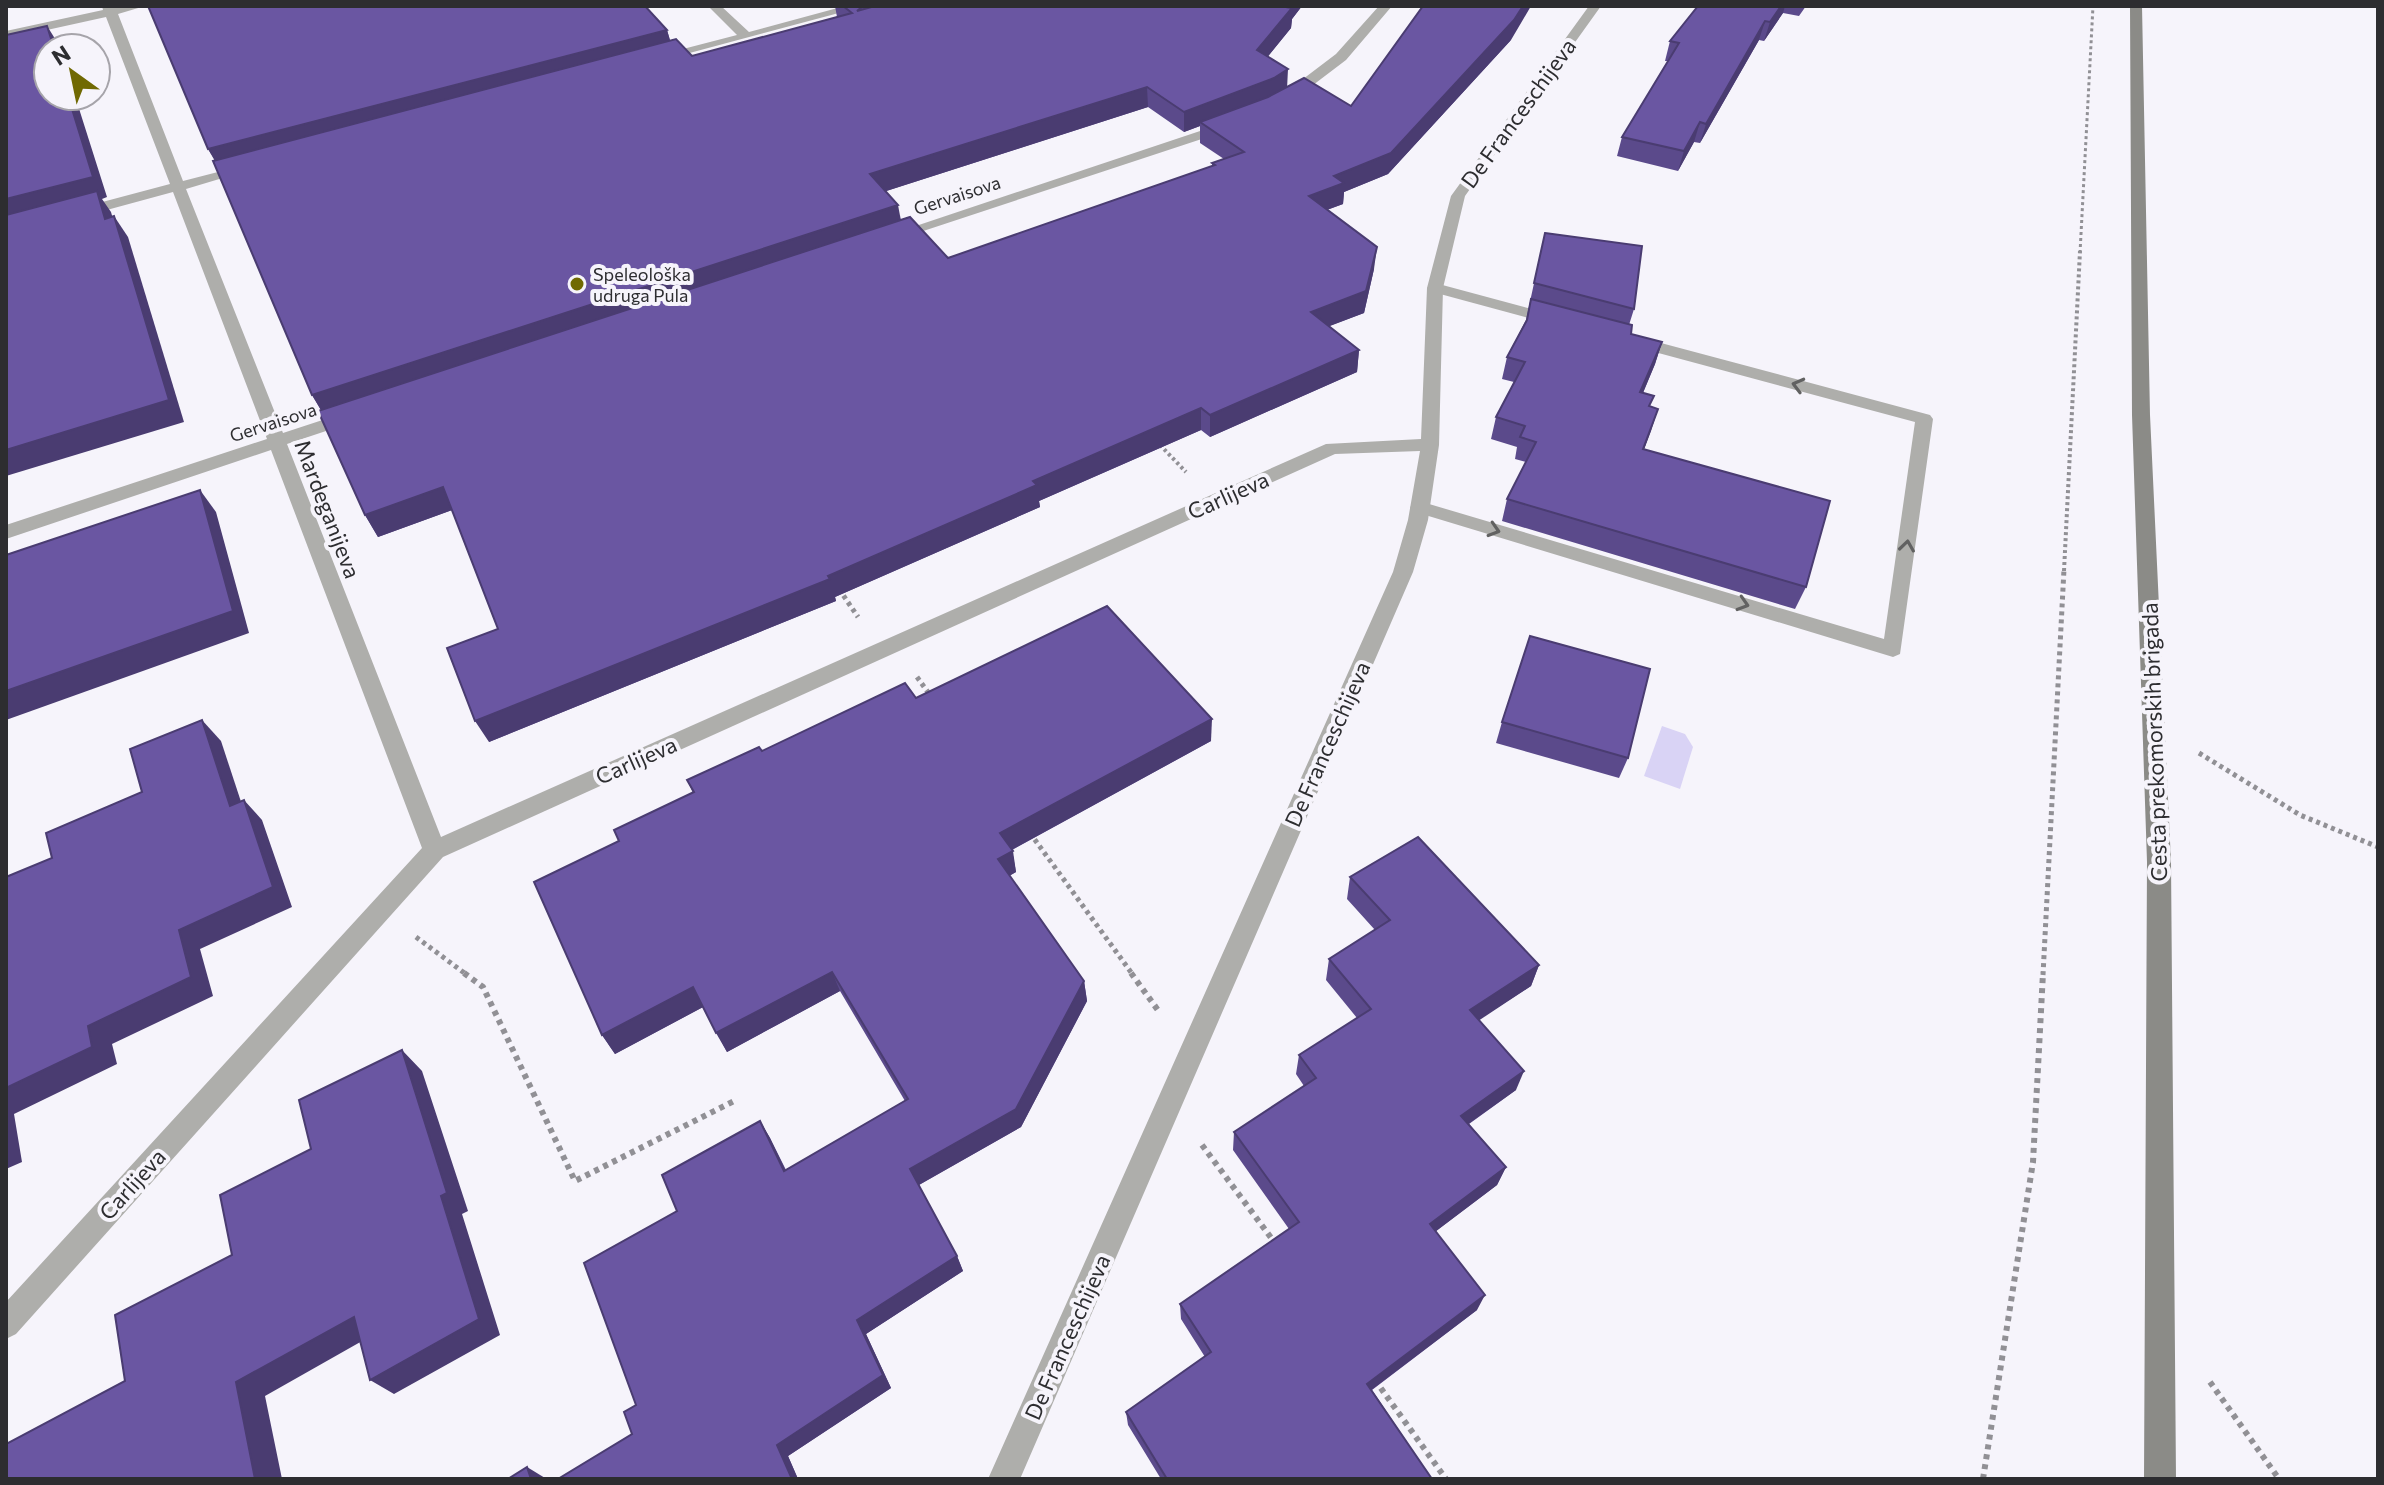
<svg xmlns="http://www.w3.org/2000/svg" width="2384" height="1485" viewBox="0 0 2384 1485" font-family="Commissioner,sans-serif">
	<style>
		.water { fill: #d9d3f5 }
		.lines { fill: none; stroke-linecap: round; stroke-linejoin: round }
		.path-far3 { stroke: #919095; stroke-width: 3; stroke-dasharray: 3 3; stroke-linecap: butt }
		.path-far2 { stroke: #919095; stroke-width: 4; stroke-dasharray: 3 3; stroke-linecap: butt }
		.path-far1 { stroke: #919095; stroke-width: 5; stroke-dasharray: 4 4; stroke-linecap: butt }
		.path { stroke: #919095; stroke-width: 6; stroke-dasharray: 5 5; stroke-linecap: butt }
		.service { fill: #aeaeab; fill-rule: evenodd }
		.minor { fill: #aeaeab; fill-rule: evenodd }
		.secondary { fill: #8b8b87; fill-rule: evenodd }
		.wall { fill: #5b4a8b; fill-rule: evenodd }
		.shaded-wall { fill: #4a3c71 }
		.building { fill: #6a56a2; stroke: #4a3c71; stroke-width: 2 }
		.oneway { stroke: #616161 }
		.poi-dot { fill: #706902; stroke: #f6f4fb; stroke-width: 3 }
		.labels { text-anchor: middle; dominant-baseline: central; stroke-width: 8; stroke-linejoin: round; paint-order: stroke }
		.far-street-label { font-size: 18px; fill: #2d2d30; stroke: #f6f4fb }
		.far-poi-label { font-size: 18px; fill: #2d2d30; stroke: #f6f4fb; text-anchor: start }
		.street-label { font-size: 22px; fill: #2d2d30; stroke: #f6f4fb }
	</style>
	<rect width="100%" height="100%" fill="#f6f4fb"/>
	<polygon class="water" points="1662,726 1685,734 1693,747 1680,789 1644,776"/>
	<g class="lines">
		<polyline class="path-far3" points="2080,253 2093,6"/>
		<g class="path-far2">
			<polyline points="1160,445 1186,472"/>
			<polyline points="2064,571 2080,251"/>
		</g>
		<g class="path-far1">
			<polyline points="839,589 858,617"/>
			<polyline points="917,677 930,695"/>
			<polyline points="2199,753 2300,815 2378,847"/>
			<polyline points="1030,833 1133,975"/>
			<polyline points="416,937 467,975"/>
			<polyline points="2043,975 2064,569"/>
		</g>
		<g class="path">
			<polyline points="464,973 483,987 575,1181 736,1100"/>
			<polyline points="1131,973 1160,1013"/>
			<polyline points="1202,1145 1275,1243"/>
			<polyline points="1375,1380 1446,1479"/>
			<polyline points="2210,1382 2279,1479"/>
			<polyline points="1983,1479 2033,1162 2043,973"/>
		</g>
		<g class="service">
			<polygon points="1435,283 1561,317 1563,320 1555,325 1429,291 1427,288"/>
			<polygon points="1631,335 1930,415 1933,419 1900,654 1893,657 1412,511 1410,507 1419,501 1884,639 1915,422 1625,344 1623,340 1625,336"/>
		</g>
		<g class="minor">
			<polygon points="102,6 145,6 118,14 183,181 249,164 256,168 186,189 283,433 350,411 359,417 356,421 287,444 441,837 1326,444 1421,439 1427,288 1451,196 1589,6 1601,6 1465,196 1443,288 1439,445 1428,520 1413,572 1020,1479 988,1479 1393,572 1408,520 1420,451 1335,454 443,857 16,1334 6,1339 6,1302 422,848 271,450 6,539 6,525 267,439 173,192 81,217 73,212 76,209 170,184 106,17 6,39 6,31 103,10"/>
			<polygon points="708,6 721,6 749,32 845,6 865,6 656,62 656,56 737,35"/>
			<polygon points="1379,6 1392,6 1346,60 1292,101 1282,101 1282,95 1336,54"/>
			<polygon points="1227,122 1234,126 1232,129 896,240 891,242 883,237"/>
		</g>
		<polygon class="secondary" points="2130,6 2142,6 2150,415 2171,862 2176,1479 2144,1479 2147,862 2132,415"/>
	</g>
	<g class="wall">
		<path d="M835,6h467l-10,13 -1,9 -23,28 19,31 64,19 160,-66 -123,134 -44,18 -1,12 -16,6 47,59 -10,44 -35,13 30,24 -2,22 -147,65 -9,-7 -162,71 1,6 -205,90 1,4 -347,141 9,-113 -46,-119 -74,27 -13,-22 -44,-105 -9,-15 -97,-235 -7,-11 459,-119 3,10 22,16 145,-39zM1148,107l36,25 16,-6v17l24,16 -12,4v3l-264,92 -47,-38 -15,-29z"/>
		<polygon points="1698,6 1806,6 1799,16 1783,13 1764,41 1759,40 1700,143 1694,142 1678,171 1617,156 1622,137 1668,61 1665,61 1670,41"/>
		<polygon points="1545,233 1634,309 1629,325 1631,334 1662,342 1655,364 1643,393 1650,407 1658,409 1644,449 1806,587 1795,609 1502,521 1507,499 1526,462 1515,459 1517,447 1491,439 1496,417 1514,382 1502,379 1507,357 1526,320"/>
		<polygon points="916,698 1211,741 1012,850 1016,872 1009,876 1084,981 1087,1001 1021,1127 919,1185 957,1256 963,1271 866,1334 891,1388 788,1456 798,1479 558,1479 632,1434 636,1405 677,1211 760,1121 770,1138 786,1170 905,1101 840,991 727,1052 703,1007 615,1054 602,1035 693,793 687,780 762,751"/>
		<polygon points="1502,722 1628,758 1619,778 1496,743"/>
		<polygon points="1350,877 1539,965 1531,986 1478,1020 1516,1090 1469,1124 1506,1167 1497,1185 1436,1231 1477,1310 1372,1390 1432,1479 1161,1479 1128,1425 1126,1412 1205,1357 1181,1319 1180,1304 1289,1229 1233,1150 1234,1132 1304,1086 1296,1074 1299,1055 1357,1018 1326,980 1329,959 1375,930 1347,899"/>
	</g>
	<g class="shaded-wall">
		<polygon points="1287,6 1302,6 1292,19 1291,28 1257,70 1257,50"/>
		<polygon points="1523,6 1531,6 1511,40 1388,174 1344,192 1343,204 1307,217 1309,196 1334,176"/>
		<polygon points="1781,6 1785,6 1783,13 1764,41 1770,22"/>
		<polygon points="1765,21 1759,40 1700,143 1706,124"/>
		<polygon points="47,26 59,45 60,48 54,48"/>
		<polygon points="667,30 672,48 219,168 208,149"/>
		<polygon points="1288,69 1287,89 1273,98 1200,122 1200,126 1184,132 1184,112"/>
		<polygon points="1147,87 1148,107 874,195 870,174"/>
		<polygon points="68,96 75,96 107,197 102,199 111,212 119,240 105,219 6,224 6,199"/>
		<polygon points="1700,122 1694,142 1678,171 1684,151"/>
		<polygon points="898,205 902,226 325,417 312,395"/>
		<polygon points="114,216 128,237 184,422 6,476 6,450"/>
		<polygon points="1377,247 1374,269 1364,313 1309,334 1311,312"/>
		<polygon points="1662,342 1655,364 1634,414 1640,392"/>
		<polygon points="1359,350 1357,372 1210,437 1210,415"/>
		<polygon points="1201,408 1201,430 1039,501 1040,507 835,597 836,601 489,742 475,721 828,576 1033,481"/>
		<polygon points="1658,409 1651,431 1636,471 1643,449"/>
		<polygon points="443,487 455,509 378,537 365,515"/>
		<polygon points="200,490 216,512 249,633 6,720 6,691"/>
		<polygon points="1212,719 1211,741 1004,854 1000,833"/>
		<polygon points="202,720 221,741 249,826 230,806"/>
		<polygon points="244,800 262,820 292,907 200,949 213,996 112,1044 117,1064 14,1114 22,1162 6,1169 6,1088 88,1026 179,930"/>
		<polygon points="1013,851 1016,872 1002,880 998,859"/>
		<polygon points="1539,965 1531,986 1463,1031 1470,1010"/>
		<polygon points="832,972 840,991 727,1052 716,1033"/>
		<polygon points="1084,981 1087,1001 1021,1127 917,1186 910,1169"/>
		<polygon points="693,987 705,1006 615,1054 602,1035"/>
		<polygon points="402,1050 422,1071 468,1211 462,1214 500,1335 394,1394 370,1380 441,1196"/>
		<polygon points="1524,1071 1516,1090 1454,1134 1461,1116"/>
		<polygon points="760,1121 770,1138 794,1188 784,1171"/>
		<polygon points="1506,1167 1497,1185 1423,1241 1430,1224"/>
		<polygon points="957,1256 963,1271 866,1334 891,1388 788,1456 798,1479 792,1479 777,1445 857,1320"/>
		<polygon points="1485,1295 1477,1310 1362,1397 1367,1384"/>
		<polygon points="354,1317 378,1332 265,1396 282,1479 255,1479 236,1382"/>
		<polygon points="527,1467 545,1478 546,1479 531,1479"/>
	</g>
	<g class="building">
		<polygon points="148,6 645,6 667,30 208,149"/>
		<polygon points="843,6 863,6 857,11 875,6 1287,6 1286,7 1292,8 1257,50 1288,69 1274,78 1184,112 1147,87 870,174 898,205 312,395 213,161 676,39 692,56 852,13"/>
		<polygon points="1423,6 1523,6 1514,20 1391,153 1334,176 1344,183 1309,196 1377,247 1366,291 1311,312 1359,350 1210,415 1201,408 1033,481 1037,485 828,576 830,579 475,721 447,648 498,629 443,487 365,515 318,411 910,217 948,258 1215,165 1212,163 1244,152 1200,122 1268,97 1304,78 1351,106"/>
		<polygon points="1698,6 1781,6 1770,22 1765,21 1706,124 1700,122 1684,151 1622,137 1679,43 1670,41"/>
		<polygon points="47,26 54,48 48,48 48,96 68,96 93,177 6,199 6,35"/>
		<polygon points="97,191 105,219 114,216 169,400 6,450 6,215"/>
		<polygon points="1545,233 1642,246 1634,309 1534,283"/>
		<polygon points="1531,299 1632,325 1631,334 1662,342 1640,392 1654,396 1649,406 1658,409 1643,449 1830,501 1806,587 1507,499 1536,442 1520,437 1525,426 1496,417 1525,362 1507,357 1527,320"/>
		<polygon points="200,490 233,611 6,691 6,555"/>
		<polygon points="1107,606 1212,719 1000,833 1013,851 998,859 1084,981 1016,1109 910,1169 957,1256 857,1320 883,1375 777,1445 792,1479 558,1479 632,1434 624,1412 636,1405 584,1263 677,1211 662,1175 760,1121 784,1171 908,1099 832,972 716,1033 693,987 602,1035 534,882 619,841 614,830 694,792 687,780 759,747 762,751 905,683 916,698"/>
		<polygon points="1530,636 1650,669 1628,758 1502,722"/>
		<polygon points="202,720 230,806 244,800 273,887 179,930 191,977 88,1026 92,1047 6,1088 6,877 52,858 46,833 142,792 130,749"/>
		<polygon points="1418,837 1539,965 1470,1010 1524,1071 1461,1116 1506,1167 1430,1224 1485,1295 1367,1384 1432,1479 1167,1479 1126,1412 1211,1352 1180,1304 1299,1222 1234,1132 1316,1078 1299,1055 1371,1009 1329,959 1390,920 1350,877"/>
		<polygon points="402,1050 447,1193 441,1196 479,1319 370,1380 354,1317 236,1382 255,1479 6,1479 6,1444 125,1381 115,1315 232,1255 220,1195 311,1149 299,1100"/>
		<polygon points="527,1467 531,1479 508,1479"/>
	</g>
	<defs><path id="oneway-chevron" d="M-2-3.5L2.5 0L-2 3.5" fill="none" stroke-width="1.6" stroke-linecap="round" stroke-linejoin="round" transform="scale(2)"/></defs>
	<g class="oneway">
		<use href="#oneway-chevron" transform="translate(1798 385) rotate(-165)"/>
		<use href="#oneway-chevron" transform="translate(1494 530) rotate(17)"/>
		<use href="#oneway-chevron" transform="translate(1907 546) rotate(-82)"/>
		<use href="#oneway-chevron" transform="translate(1743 604) rotate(17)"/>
	</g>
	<circle class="poi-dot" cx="577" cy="284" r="8"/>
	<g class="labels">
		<g class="far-street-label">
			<text transform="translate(957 195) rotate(-18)">Gervaisova</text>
			<text transform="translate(273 422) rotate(-18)">Gervaisova</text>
		</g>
		<g class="far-poi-label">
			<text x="593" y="274">Speleološka<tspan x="593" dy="21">udruga Pula</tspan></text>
		</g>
		<g class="street-label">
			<text transform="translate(1518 113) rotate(-54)">De Franceschijeva</text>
			<text transform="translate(1228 495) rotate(-24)">Carlijeva</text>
			<text transform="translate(328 509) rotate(69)">Mardeganijeva</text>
			<text transform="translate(2154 742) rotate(-92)">Cesta prekomorskih brigada</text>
			<text transform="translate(1327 744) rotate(-66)">De Franceschijeva</text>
			<text transform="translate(636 760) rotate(-24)">Carlijeva</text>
			<text transform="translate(132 1184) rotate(-48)">Carlijeva</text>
			<text transform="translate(1067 1337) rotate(-66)">De Franceschijeva</text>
		</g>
	</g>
	<rect width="2384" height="1485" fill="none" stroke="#2d2d30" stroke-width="16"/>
	<g transform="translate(72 72) rotate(327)"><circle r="38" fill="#f6f4fb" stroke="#a6a4aa" stroke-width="2"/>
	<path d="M0-6L14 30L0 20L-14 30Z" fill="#706902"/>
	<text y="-12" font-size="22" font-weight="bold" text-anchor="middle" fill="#2d2d30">N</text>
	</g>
</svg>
